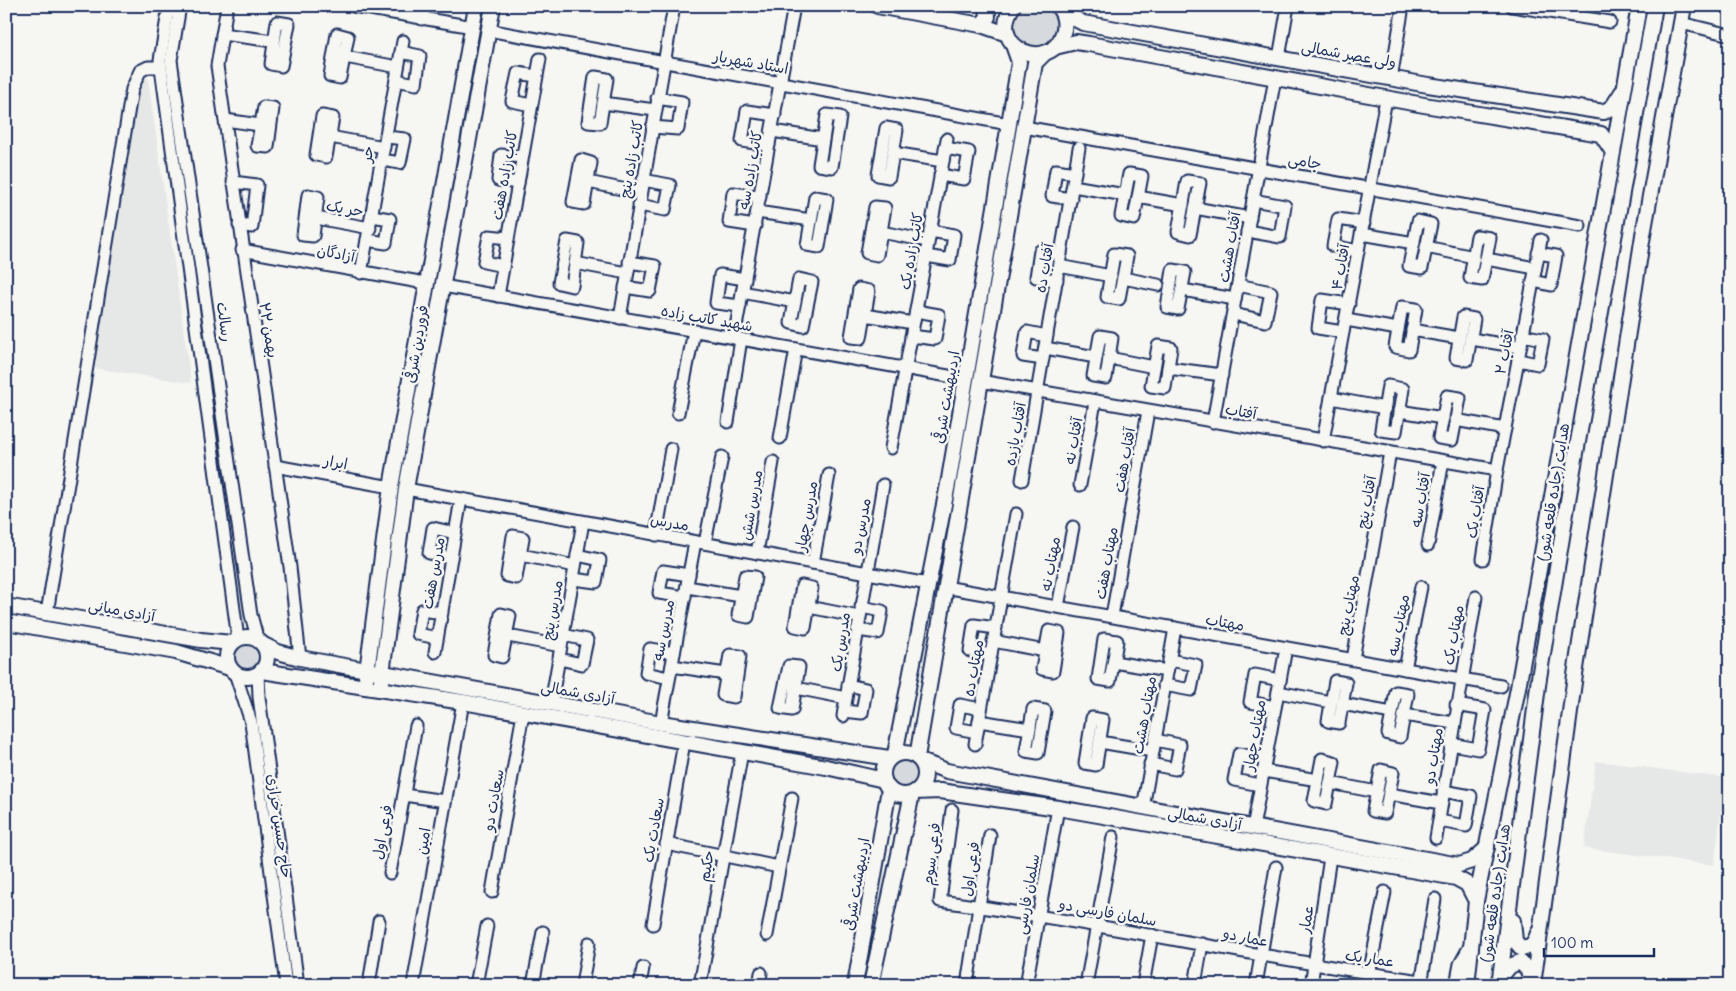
<svg xmlns="http://www.w3.org/2000/svg" width="1736" height="991" viewBox="0 0 1736 991" font-family="Delius,'Playpen Sans Arabic',sans-serif">
	<style>
		.built { fill: #e6e7e7 }
		.grass { fill: #d6d9dd; stroke: #78849e }
		.lines { fill: none; stroke-linecap: round; stroke-linejoin: round }
		.minor-casing { stroke: #1b2f5e; stroke-width: 15 }
		.major-casing { stroke: #1b2f5e; stroke-width: 18 }
		.minor { stroke: #f6f6f2; stroke-width: 11 }
		.major { stroke: #f6f6f2; stroke-width: 14 }
		.labels { text-anchor: middle; dominant-baseline: central; stroke-width: 5; stroke-linejoin: round; paint-order: stroke }
		.street-label { font-size: 15px; fill: #1b2f5e; stroke: #f6f6f2 }
	</style>
	<rect width="100%" height="100%" fill="#f6f6f2"/>
	<filter id="ink" filterUnits="userSpaceOnUse"><feTurbulence type="fractalNoise" baseFrequency=".02" numOctaves="2"/><feDisplacementMap in="SourceGraphic" scale="10" xChannelSelector="R" yChannelSelector="G"/><feConvolveMatrix kernelMatrix="1 2 1 2 8 2 1 2 1" color-interpolation-filters="sRGB"/></filter>
	<g filter="url(#ink)">
		<g class="built">
			<polygon points="139,77 148,78 191,383 88,367"/>
			<polygon points="1596,761 1726,778 1714,865 1584,848"/>
		</g>
		<g class="grass">
			<path d="M1020,6h29c27,22 -14,60 -32,32 -3,-4 -5,-6 -5,-10 0,-9 2,-16 8,-22z"/>
			<circle cx="247" cy="657" r="15"/>
			<circle cx="904" cy="774" r="17"/>
		</g>
		<g class="lines">
			<g class="minor-casing">
				<g id="minor">
					<polyline points="169,6 160,60 238,639"/>
					<polyline points="180,6 171,60 251,615 258,641"/>
					<polyline points="227,6 217,66 290,567 300,658"/>
					<polyline points="353,6 473,27"/>
					<polyline points="1512,6 1610,22"/>
					<polyline points="422,19 424,6"/>
					<polygon points="277,22 289,24 281,66 271,64"/>
					<polyline points="1681,23 1730,35"/>
					<polyline points="488,30 1009,124"/>
					<polyline points="222,34 273,41"/>
					<polygon points="337,34 348,37 340,78 330,76"/>
					<polyline points="345,57 398,67"/>
					<polyline points="1279,58 1288,6"/>
					<polygon points="595,77 607,79 600,123 588,122"/>
					<polyline points="1391,79 1403,6"/>
					<polyline points="396,80 416,84 420,56 401,52"/>
					<polyline points="603,103 655,110"/>
					<polyline points="531,105 512,101 518,73 536,76"/>
					<polygon points="264,107 273,108 268,147 257,146"/>
					<polygon points="827,115 840,117 832,167 819,165"/>
					<polygon points="322,116 333,118 326,157 316,155"/>
					<polyline points="225,120 260,125"/>
					<polyline points="652,127 678,129 682,102 657,98"/>
					<polyline points="1024,127 1580,226"/>
					<polygon points="886,128 897,130 889,177 878,175"/>
					<polyline points="772,131 823,139"/>
					<polyline points="330,137 384,147"/>
					<polyline points="769,145 742,141 747,111 775,115"/>
					<polyline points="893,153 943,161"/>
					<polyline points="382,160 400,163 405,139 386,137"/>
					<polygon points="581,160 591,163 584,204 573,202"/>
					<polygon points="1129,174 1142,176 1134,219 1121,216"/>
					<polyline points="940,175 964,179 969,152 945,148"/>
					<polygon points="1187,181 1200,183 1190,235 1178,232"/>
					<polyline points="233,182 257,185 252,227 239,225"/>
					<polyline points="588,182 641,193"/>
					<polyline points="518,183 498,180 501,155 522,157"/>
					<polyline points="1073,186 1125,195"/>
					<polygon points="308,195 318,197 313,236 303,235"/>
					<polygon points="815,197 827,199 819,247 807,245"/>
					<polyline points="1138,197 1183,205"/>
					<polyline points="1071,199 1052,196 1056,170 1075,173"/>
					<polyline points="639,205 665,210 670,185 643,180"/>
					<polygon points="875,207 885,208 877,255 867,253"/>
					<polyline points="1195,208 1250,218"/>
					<polyline points="757,212 811,220"/>
					<polyline points="316,218 370,228"/>
					<polygon points="1418,221 1431,224 1422,268 1409,266"/>
					<polyline points="755,226 729,222 733,193 760,197"/>
					<polyline points="1247,231 1280,237 1285,206 1253,200"/>
					<polyline points="881,232 928,241"/>
					<polyline points="1362,234 1414,243"/>
					<polygon points="1477,236 1490,238 1482,280 1470,278"/>
					<polyline points="367,240 386,243 390,219 372,216"/>
					<polygon points="567,241 578,243 572,286 559,283"/>
					<polyline points="1426,247 1474,257"/>
					<polyline points="242,250 425,283"/>
					<polyline points="1358,251 1333,246 1338,219 1364,223"/>
					<polygon points="1114,254 1127,256 1119,299 1107,297"/>
					<polyline points="926,256 950,260 954,235 930,231"/>
					<polyline points="1486,259 1535,268"/>
					<polyline points="575,263 627,273"/>
					<polyline points="503,266 484,262 489,236 508,238"/>
					<polyline points="1059,266 1111,276"/>
					<polygon points="1173,270 1185,272 1178,309 1167,307"/>
					<polyline points="361,273 403,41"/>
					<polyline points="1123,278 1158,285"/>
					<polygon points="799,279 812,282 803,326 791,323"/>
					<polyline points="1057,280 1036,277 1040,251 1061,254"/>
					<polyline points="1533,281 1551,285 1556,256 1538,253"/>
					<polyline points="443,286 965,379"/>
					<polyline points="625,287 650,291 655,266 629,262"/>
					<polygon points="859,289 869,291 861,338 851,337"/>
					<polyline points="1182,290 1235,299"/>
					<polyline points="742,292 795,302"/>
					<polyline points="498,296 540,59"/>
					<polyline points="740,306 716,303 720,275 745,279"/>
					<polygon points="1402,307 1416,309 1409,350 1395,347"/>
					<polyline points="1233,314 1265,321 1271,292 1238,285"/>
					<polyline points="865,315 913,323"/>
					<polygon points="1463,317 1474,319 1467,360 1456,358"/>
					<polyline points="620,318 674,6"/>
					<polyline points="1346,320 1398,329"/>
					<polyline points="1412,330 1459,338"/>
					<polyline points="1343,332 1318,328 1322,300 1349,304"/>
					<polyline points="911,336 935,339 939,315 916,311"/>
					<polygon points="1100,336 1112,338 1106,378 1093,376"/>
					<polyline points="734,338 794,6"/>
					<polyline points="1471,339 1520,347"/>
					<polygon points="1158,346 1171,348 1165,388 1151,386"/>
					<polyline points="1045,348 1096,357"/>
					<polyline points="1109,358 1154,367"/>
					<polyline points="1043,359 1023,356 1027,332 1047,336"/>
					<polyline points="1518,360 1538,364 1543,339 1522,335"/>
					<polyline points="1168,368 1222,375"/>
					<polyline points="980,381 1497,470"/>
					<polygon points="1388,386 1403,389 1396,432 1381,430"/>
					<polygon points="1447,396 1460,398 1452,440 1439,438"/>
					<polyline points="1331,398 1385,408"/>
					<polyline points="1399,411 1443,418"/>
					<polyline points="678,413 694,331"/>
					<polyline points="1455,420 1505,429"/>
					<polyline points="728,422 741,339"/>
					<polyline points="1213,422 1275,78"/>
					<polyline points="780,438 796,349"/>
					<polyline points="1323,441 1386,99"/>
					<polyline points="891,448 947,139"/>
					<polyline points="275,466 391,487"/>
					<polyline points="1022,480 1079,148"/>
					<polyline points="1080,485 1095,402"/>
					<polyline points="406,489 928,584"/>
					<polyline points="656,535 671,449"/>
					<polygon points="513,536 523,538 516,578 507,576"/>
					<polyline points="705,543 722,457"/>
					<polyline points="1428,545 1443,461"/>
					<polyline points="757,553 773,462"/>
					<polyline points="521,555 575,566"/>
					<polyline points="451,558 429,553 433,528 455,533"/>
					<polyline points="1483,559 1497,470 1541,240"/>
					<polyline points="813,563 829,475"/>
					<polygon points="745,576 755,577 748,617 738,615"/>
					<polyline points="573,579 596,582 600,560 577,555"/>
					<polygon points="802,586 812,588 805,628 795,626"/>
					<polyline points="687,587 741,596"/>
					<polyline points="945,587 1501,686"/>
					<polyline points="685,597 659,593 663,571 689,575"/>
					<polyline points="809,607 859,617"/>
					<polyline points="1058,607 1073,527"/>
					<polyline points="47,613 132,89 140,71 148,67 161,67"/>
					<polygon points="501,614 510,616 502,657 494,655"/>
					<polyline points="1112,616 1148,411"/>
					<polyline points="857,630 878,633 882,611 861,607"/>
					<polygon points="1049,631 1059,633 1053,671 1042,669"/>
					<polyline points="508,636 561,646"/>
					<polyline points="437,638 418,634 422,610 442,613"/>
					<polygon points="1104,639 1117,641 1110,681 1098,679"/>
					<polyline points="993,641 1045,651"/>
					<polyline points="435,652 461,499"/>
					<polygon points="730,655 740,656 734,697 723,695"/>
					<polyline points="991,655 970,651 974,625 996,628"/>
					<polyline points="559,659 582,664 587,640 563,635"/>
					<polyline points="1353,659 1390,452"/>
					<polyline points="1114,662 1167,671"/>
					<polyline points="672,666 726,674"/>
					<polygon points="789,666 799,667 792,710 780,708"/>
					<polyline points="1405,669 1421,587"/>
					<polyline points="235,673 251,722 286,985"/>
					<polyline points="258,674 259,697 298,985"/>
					<polyline points="669,678 646,673 650,649 674,653"/>
					<polygon points="1335,681 1346,683 1339,723 1328,721"/>
					<polyline points="1164,685 1191,690 1196,665 1169,660"/>
					<polyline points="796,688 846,698"/>
					<polyline points="1278,692 1331,702"/>
					<polygon points="1396,692 1408,694 1400,737 1388,734"/>
					<polyline points="551,703 583,522"/>
					<polyline points="1342,704 1392,713"/>
					<polyline points="1275,707 1250,702 1255,675 1280,680"/>
					<polygon points="1033,709 1045,711 1038,753 1026,751"/>
					<polyline points="844,711 862,713 866,689 848,685"/>
					<polyline points="1404,715 1454,723"/>
					<polyline points="843,716 883,485"/>
					<polygon points="1092,718 1103,720 1096,765 1085,763"/>
					<polyline points="979,721 1030,729"/>
					<polyline points="661,723 695,542"/>
					<polyline points="977,732 956,728 960,705 981,709"/>
					<polyline points="1100,742 1153,751"/>
					<polyline points="975,744 1016,514"/>
					<polyline points="1451,744 1478,749 1485,710 1456,705"/>
					<polygon points="1322,759 1334,762 1326,804 1314,801"/>
					<polyline points="1150,764 1175,769 1180,745 1155,740"/>
					<polygon points="1381,770 1393,773 1385,813 1373,811"/>
					<polyline points="1263,771 1318,780"/>
					<polyline points="1330,783 1377,792"/>
					<polyline points="1260,785 1234,780 1239,754 1265,759"/>
					<polyline points="1389,794 1441,803"/>
					<polyline points="404,795 445,801"/>
					<polyline points="1143,808 1175,628"/>
					<path d="M952,810l-12,91c161,22 320,57 481,80"/>
					<polyline points="1439,821 1466,826 1471,796 1443,791"/>
					<polyline points="1253,828 1286,648"/>
					<polyline points="1436,838 1476,597"/>
					<polyline points="666,844 779,867"/>
					<polyline points="390,873 416,726"/>
					<polyline points="492,892 523,713"/>
					<polyline points="653,924 684,742"/>
					<polyline points="767,935 792,798"/>
					<polyline points="369,985 379,921"/>
					<polyline points="413,985 463,702"/>
					<polyline points="476,985 487,926"/>
					<polyline points="533,985 543,932"/>
					<polyline points="582,985 589,943"/>
					<polyline points="640,985 643,968"/>
					<polyline points="700,985 742,752"/>
					<polyline points="759,985 761,973"/>
					<polyline points="967,985 990,835"/>
					<polyline points="1026,985 1058,808"/>
					<polyline points="1086,985 1113,837"/>
					<polyline points="1143,985 1152,935"/>
					<polyline points="1195,985 1202,944"/>
					<polyline points="1256,985 1276,867"/>
					<polyline points="1311,985 1330,857"/>
					<polyline points="1367,985 1385,892"/>
					<polyline points="1421,985 1435,899"/>
					<polyline points="1456,985 1460,964 1470,946"/>
				</g>
			</g>
			<g class="major-casing">
				<g id="major">
					<polyline points="877,6 981,25 1007,34"/>
					<path d="M1013,6c-28,42 38,69 50,27 3,-9 1,-18 -4,-25"/>
					<polyline points="1062,12 1083,23 1428,85 1604,112 1613,106 1622,92"/>
					<polyline points="981,25 988,17 987,6"/>
					<polyline points="1055,47 1076,42 1089,44 1424,105 1601,134 1613,152"/>
					<polyline points="6,606 201,640 232,643"/>
					<polyline points="6,622 176,652 230,668"/>
					<circle cx="247" cy="657" r="20"/>
					<polyline points="264,645 278,652 300,658 661,723 889,758"/>
					<polyline points="262,671 463,702 826,767 884,780"/>
					<polyline points="365,687 391,487 476,6"/>
					<polyline points="380,689 406,489 493,6"/>
					<circle cx="904" cy="774" r="21"/>
					<polyline points="895,754 949,479 1009,124 1019,62 1013,45"/>
					<polyline points="917,757 1035,63 1045,53"/>
					<polyline points="923,762 947,771 1459,865 1472,861 1487,848"/>
					<polyline points="915,792 940,791 1058,808 1456,878 1467,884 1476,901"/>
					<path d="M1513,921l2,20 7,8c10,-2 13,-7 16,-16"/>
					<polyline points="1499,979 1510,966 1520,962 1528,970 1531,984"/>
					<polyline points="855,985 889,789"/>
					<polyline points="871,985 912,794"/>
					<polyline points="1467,985 1476,901 1518,688 1639,6"/>
					<polyline points="1499,985 1539,678 1573,470 1655,6"/>
					<polyline points="1533,985 1575,675 1643,235 1684,6"/>
				</g>
			</g>
			<use href="#minor" class="minor"/>
			<use href="#major" class="major"/>
		</g>
	</g>
	<g class="labels">
		<g class="street-label">
			<text transform="translate(1349 54) rotate(10)">ولی عصر شمالی</text>
			<text transform="translate(751 62) rotate(10)">استاد شهریار</text>
			<text transform="translate(367 154) rotate(-80)">حر</text>
			<text transform="translate(631 159) rotate(-80)">کاتب زاده پنج</text>
			<text transform="translate(1305 161) rotate(10)">جامی</text>
			<text transform="translate(750 170) rotate(-80)">کاتب زاده سه</text>
			<text transform="translate(504 175) rotate(-80)">کاتب زاده هفت</text>
			<text transform="translate(345 208) rotate(10)">حر یک</text>
			<text transform="translate(1229 247) rotate(-80)">آفتاب هشت</text>
			<text transform="translate(911 251) rotate(-80)">کاتب زاده یک</text>
			<text transform="translate(336 253) rotate(11)">آزادگان</text>
			<text transform="translate(1340 267) rotate(-80)">آفتاب ۴</text>
			<text transform="translate(1044 268) rotate(-80)">آفتاب ده</text>
			<text transform="translate(707 318) rotate(10)">شهید کاتب زاده</text>
			<text transform="translate(225 322) rotate(82)">رسالت</text>
			<text transform="translate(269 330) rotate(81)">۲۲ بهمن</text>
			<text transform="translate(416 344) rotate(-80)">فروردین شرقی</text>
			<text transform="translate(1504 352) rotate(-79)">آفتاب ۲</text>
			<text transform="translate(946 397) rotate(-80)">اردیبهشت شرقی</text>
			<text transform="translate(1241 411) rotate(10)">آفتاب</text>
			<text transform="translate(1015 434) rotate(-80)">آفتاب یازده</text>
			<text transform="translate(1073 441) rotate(-80)">آفتاب نه</text>
			<text transform="translate(1124 460) rotate(-80)">آفتاب هفت</text>
			<text transform="translate(336 462) rotate(10)">ابرار</text>
			<text transform="translate(1553 492) rotate(-81)">هدایت (جاده قلعه شور)</text>
			<text transform="translate(1420 500) rotate(-80)">آفتاب سه</text>
			<text transform="translate(1366 502) rotate(-80)">آفتاب پنج</text>
			<text transform="translate(751 505) rotate(-80)">مدرس شش</text>
			<text transform="translate(1475 512) rotate(-81)">آفتاب یک</text>
			<text transform="translate(806 516) rotate(-80)">مدرس چهار</text>
			<text transform="translate(670 522) rotate(10)">مدرس</text>
			<text transform="translate(860 526) rotate(-79)">مدرس دو</text>
			<text transform="translate(1106 563) rotate(-80)">مهتاب هفت</text>
			<text transform="translate(1050 564) rotate(-80)">مهتاب نه</text>
			<text transform="translate(433 573) rotate(-80)">مدرس هفت</text>
			<text transform="translate(1348 605) rotate(-79)">مهتاب پنج</text>
			<text transform="translate(122 610) rotate(10)">آزادی میانی</text>
			<text transform="translate(552 610) rotate(-80)">مدرس پنج</text>
			<text transform="translate(1225 622) rotate(10)">مهتاب</text>
			<text transform="translate(1398 625) rotate(-79)">مهتاب سه</text>
			<text transform="translate(663 630) rotate(-79)">مدرس سه</text>
			<text transform="translate(1453 635) rotate(-80)">مهتاب یک</text>
			<text transform="translate(840 642) rotate(-81)">مدرس یک</text>
			<text transform="translate(973 668) rotate(-80)">مهتاب ده</text>
			<text transform="translate(578 692) rotate(10)">آزادی شمالی</text>
			<text transform="translate(1144 715) rotate(-80)">مهتاب هشت</text>
			<text transform="translate(1254 735) rotate(-80)">مهتاب چهار</text>
			<text transform="translate(1433 756) rotate(-81)">مهتاب دو</text>
			<text transform="translate(493 800) rotate(-80)">سعادت دو</text>
			<text transform="translate(1205 818) rotate(10)">آزادی شمالی</text>
			<text transform="translate(280 826) rotate(82)">حاج حسین خرازی</text>
			<text transform="translate(653 830) rotate(-80)">سعادت یک</text>
			<text transform="translate(382 832) rotate(-80)">فرعی اول</text>
			<text transform="translate(423 841) rotate(-80)">امین</text>
			<text transform="translate(931 854) rotate(-83)">فرعی سوم</text>
			<text transform="translate(706 866) rotate(-80)">حکیم</text>
			<text transform="translate(970 869) rotate(-82)">فرعی اول</text>
			<text transform="translate(856 884) rotate(-80)">اردیبهشت شرقی</text>
			<text transform="translate(1495 893) rotate(-82)">هدایت (جاده قلعه شور)</text>
			<text transform="translate(1027 894) rotate(-80)">سلمان فارسی</text>
			<text transform="translate(1108 912) rotate(10)">سلمان فارسی دو</text>
			<text transform="translate(1306 919) rotate(-81)">عمار</text>
			<text transform="translate(1246 937) rotate(11)">عمار دو</text>
			<text transform="translate(1370 958) rotate(8)">عمار یک</text>
		</g>
	</g>
	<rect width="1736" height="991" fill="none" stroke="#f6f6f2" stroke-width="25"/>
	<rect x="12" y="12" width="1711" height="966" fill="none" stroke="#1b2f5e" stroke-width="2" filter="url(#ink)"/>
	<path d="M1544 948v8h110v-8" fill="none" stroke="#1b2f5e" stroke-width="2.5"/>
	<text x="1551" y="948" font-size="15" fill="#1b2f5e" stroke="#f6f6f2" stroke-width="4" paint-order="stroke">100 m</text>
</svg>
